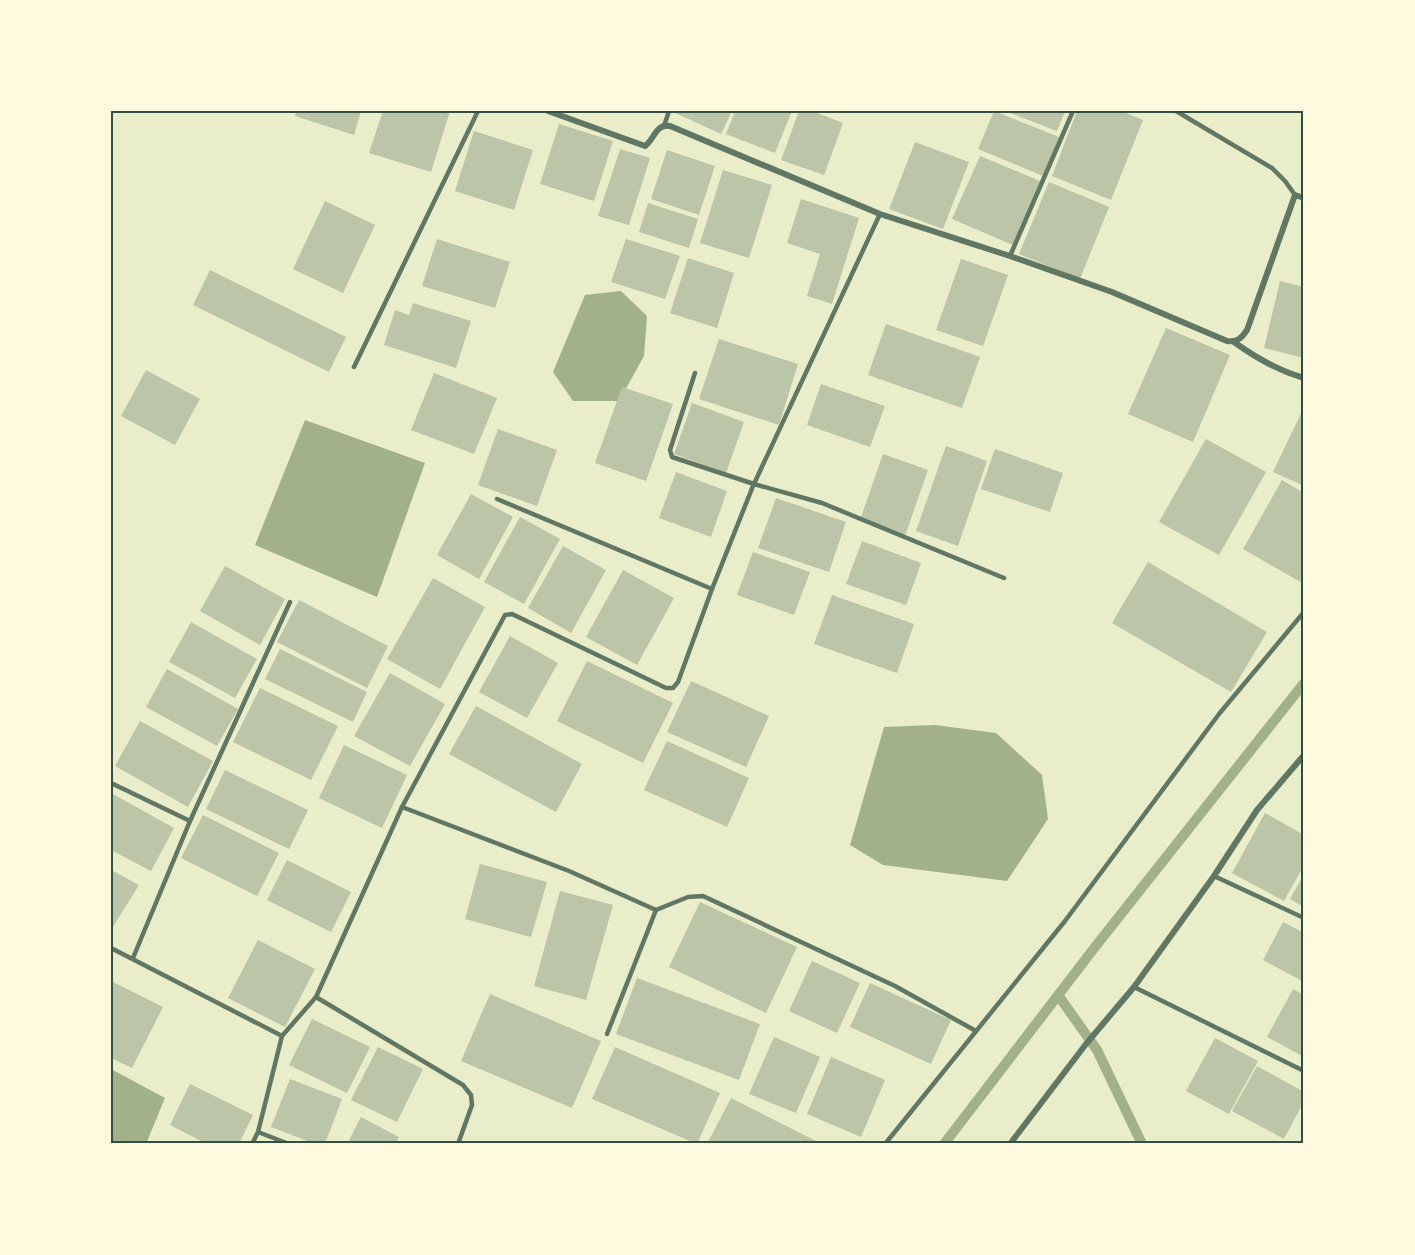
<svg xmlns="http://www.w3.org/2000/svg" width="1415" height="1255" viewBox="0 0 1415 1255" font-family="'Roboto Condensed',sans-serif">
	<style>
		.water { fill: #a3b18a }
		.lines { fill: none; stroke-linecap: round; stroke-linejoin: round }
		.stream { stroke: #a3b18a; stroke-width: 10 }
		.building { fill: #bcc5a7 }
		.service { stroke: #617663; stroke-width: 4.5 }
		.minor { stroke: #617663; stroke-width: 6 }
		.neatline { fill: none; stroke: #344e41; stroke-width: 2 }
	</style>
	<rect width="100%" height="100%" fill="#e9edc9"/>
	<g class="water">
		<polygon points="621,291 647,316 644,356 619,401 573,401 553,372 585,295"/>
		<polygon points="305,420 425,463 377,597 255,545"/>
		<polygon points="935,725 996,733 1042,775 1048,819 1007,881 883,865 850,845 884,727"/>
		<polygon points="111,1069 165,1098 146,1144 111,1144"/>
	</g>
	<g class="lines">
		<g class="stream">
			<polyline points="1058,995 1097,1050 1142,1144"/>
			<polyline points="944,1144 1095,947 1304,683"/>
		</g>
	</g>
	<g class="building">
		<polygon points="296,111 361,111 354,135 295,116"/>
		<polygon points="383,111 450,111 431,172 369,153"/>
		<polygon points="671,111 732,111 721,134"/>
		<polygon points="735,111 792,111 775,153 726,134"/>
		<polygon points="799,111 812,111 843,123 824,175 781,160"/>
		<polygon points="994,111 1059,137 1043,176 978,149"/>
		<polygon points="1005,111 1065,111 1057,131"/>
		<polygon points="1077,111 1121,111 1143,120 1111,200 1052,176"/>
		<polygon points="559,124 613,141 594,201 540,184"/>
		<polygon points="474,131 533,150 514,210 455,191"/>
		<polygon points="915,142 969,162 943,229 889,209"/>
		<polygon points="620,149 650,158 629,225 598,216"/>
		<polygon points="667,150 715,166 699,215 651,199"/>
		<polygon points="980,156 1040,181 1013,245 952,219"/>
		<polygon points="723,170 772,185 749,258 700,243"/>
		<polygon points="1049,182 1109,207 1080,279 1019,254"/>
		<polygon points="801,199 859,218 832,304 807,296 820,254 787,243"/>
		<polygon points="325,201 375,225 343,293 293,269"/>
		<polygon points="648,203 698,219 689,248 639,232"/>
		<polygon points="437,239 510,262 495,308 422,286"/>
		<polygon points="626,239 680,256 665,299 611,282"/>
		<polygon points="688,258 734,273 717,328 670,313"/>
		<polygon points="961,259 1008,275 983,346 936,330"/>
		<polygon points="210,270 346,337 329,372 193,305"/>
		<polygon points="1280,281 1304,287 1304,358 1264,348"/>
		<polygon points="413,303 471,321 456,368 384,345 395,310 409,315"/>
		<polygon points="886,324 980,357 962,408 868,375"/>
		<polygon points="1166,328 1230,355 1193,442 1128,414"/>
		<polygon points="719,339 798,364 779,425 699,399"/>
		<polygon points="146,370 200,399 175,445 121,416"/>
		<polygon points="434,373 497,398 474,454 411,430"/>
		<polygon points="821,384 885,406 870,447 807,425"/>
		<polygon points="622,387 673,404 646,481 595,463"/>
		<polygon points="692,403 744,422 726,473 674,454"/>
		<polygon points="1304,407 1304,486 1273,472"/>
		<polygon points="498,429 557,450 537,506 478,485"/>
		<polygon points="1206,439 1266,472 1219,555 1159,522"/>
		<polygon points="946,446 987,461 958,546 916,531"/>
		<polygon points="995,449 1063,473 1050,512 981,489"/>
		<polygon points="883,454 928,470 905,536 861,517"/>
		<polygon points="676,472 727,491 711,537 659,518"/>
		<polygon points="1282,480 1304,493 1304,584 1243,549"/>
		<polygon points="471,494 513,517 479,579 437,555"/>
		<polygon points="776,498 846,522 829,572 758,548"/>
		<polygon points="520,517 560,539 524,604 484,582"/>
		<polygon points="862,541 921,563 906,605 846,584"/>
		<polygon points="563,546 606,570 571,633 528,608"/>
		<polygon points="753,552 810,572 794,615 737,595"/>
		<polygon points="1148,562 1267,632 1231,692 1112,623"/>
		<polygon points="225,566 285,599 260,645 200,611"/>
		<polygon points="623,570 674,598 637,665 586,637"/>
		<polygon points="433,578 485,607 440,689 387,659"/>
		<polygon points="832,595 914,624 897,673 814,644"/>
		<polygon points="299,600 388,646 367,688 277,642"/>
		<polygon points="191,622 257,659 235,698 169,662"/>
		<polygon points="510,636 558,663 527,718 479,692"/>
		<polygon points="280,649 367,692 353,722 265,679"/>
		<polygon points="587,661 673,703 643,763 557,721"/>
		<polygon points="167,669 238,709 217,746 146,707"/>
		<polygon points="390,673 445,704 410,766 354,736"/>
		<polygon points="691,681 769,716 746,767 667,732"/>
		<polygon points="260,688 338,726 311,780 233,742"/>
		<polygon points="476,706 582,764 556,812 449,754"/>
		<polygon points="140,721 213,761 188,807 115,766"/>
		<polygon points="667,741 749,778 727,827 644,790"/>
		<polygon points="344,745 407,775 382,828 319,798"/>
		<polygon points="225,770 308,810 289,849 206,809"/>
		<polygon points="111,793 174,828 151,871 111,850"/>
		<polygon points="1265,813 1304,835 1304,865 1284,901 1232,873"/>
		<polygon points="203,815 279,853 257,896 181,858"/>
		<polygon points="287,860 351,892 331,932 267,900"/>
		<polygon points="480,864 547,882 531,937 465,919"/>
		<polygon points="111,870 139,885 111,930"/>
		<polygon points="1304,874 1304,907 1290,899"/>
		<polygon points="560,891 613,905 586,1000 534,986"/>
		<polygon points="700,902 797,947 766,1013 669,967"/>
		<polygon points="1283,922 1304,933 1304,982 1263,960"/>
		<polygon points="258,940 315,969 285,1027 228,998"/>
		<polygon points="812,961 860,983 837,1033 789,1011"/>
		<polygon points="637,978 760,1024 739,1080 616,1034"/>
		<polygon points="111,981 163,1007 132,1068 111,1058"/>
		<polygon points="870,983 951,1020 931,1064 850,1027"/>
		<polygon points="1293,989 1304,995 1304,1057 1267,1037"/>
		<polygon points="490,994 601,1041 572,1108 461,1061"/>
		<polygon points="312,1019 370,1047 347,1093 289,1065"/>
		<polygon points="774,1037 820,1057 796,1113 749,1094"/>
		<polygon points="1215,1038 1258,1061 1229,1114 1186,1091"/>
		<polygon points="378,1047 423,1069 397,1122 351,1100"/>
		<polygon points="615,1047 720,1093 697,1144 592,1099"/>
		<polygon points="831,1057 885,1080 861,1137 807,1114"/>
		<polygon points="1257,1066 1304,1092 1304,1101 1284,1139 1232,1111"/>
		<polygon points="290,1079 342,1099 325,1144 315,1144 271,1127"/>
		<polygon points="190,1084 253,1115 239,1144 207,1144 170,1125"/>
		<polygon points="731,1098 822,1144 707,1144"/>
		<polygon points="361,1117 399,1137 395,1144 347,1144"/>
	</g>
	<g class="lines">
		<g class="service">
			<polyline points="1176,111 1272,168 1285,181 1295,195"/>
			<polyline points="664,126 669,111"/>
			<polyline points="1010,256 1073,111"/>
			<polyline points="354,367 478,111"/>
			<polyline points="695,373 670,450 672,457 754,484 822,503 1004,578"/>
			<polyline points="497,499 712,589"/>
			<polyline points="111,783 190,821"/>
			<polyline points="402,807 569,871 656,910 688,897 703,896 895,986 976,1031"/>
			<polyline points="1214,876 1304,918"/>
			<polyline points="111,948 282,1036"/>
			<polyline points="133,958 190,821 290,602"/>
			<polyline points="1134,987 1304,1071"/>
			<polyline points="316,997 463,1085 471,1095 472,1105 458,1144"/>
			<polyline points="607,1034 656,910"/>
			<polyline points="258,1132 289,1144"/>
			<polyline points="252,1144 258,1132 282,1036 316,997 402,807 505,615 512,614 666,688 673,688 678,682 712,589 753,486 880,214"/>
			<polyline points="885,1144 1065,921 1219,714 1304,612"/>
		</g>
		<g class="minor">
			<path d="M548,111l97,35c10,-7 10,-22 25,-20l210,88 130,42 102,36 115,49c10,1 14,-2 20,-11l48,-135 9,3"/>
			<path d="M1234,342c22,16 43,28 70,36"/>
			<polyline points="1010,1144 1086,1044 1134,987 1214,876 1257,810 1304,755"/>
		</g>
	</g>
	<rect width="1415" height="1255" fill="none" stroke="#fefae0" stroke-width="225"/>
	<rect x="112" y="112" width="1190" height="1030" class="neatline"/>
</svg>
